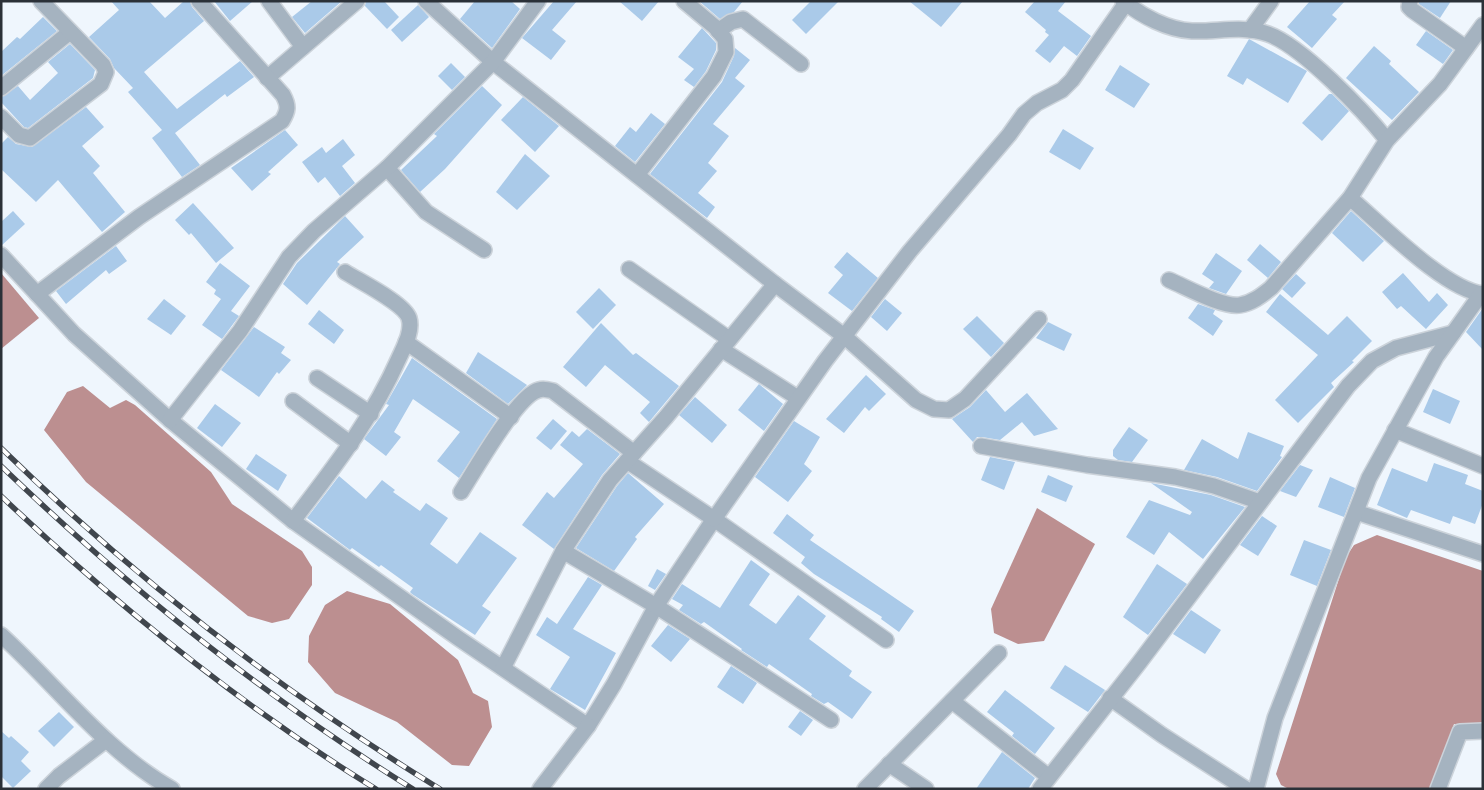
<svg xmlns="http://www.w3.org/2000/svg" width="1484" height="790" viewBox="0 0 1484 790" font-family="'Source Serif 4',serif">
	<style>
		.water { fill: #bc8f90 }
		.building { fill: #aacae9 }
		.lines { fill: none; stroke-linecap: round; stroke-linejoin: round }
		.minor-casing { stroke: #ccd3da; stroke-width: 18 }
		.minor { stroke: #a5b3c0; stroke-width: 15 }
		.rail-casing { stroke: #40464d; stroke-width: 5.5 }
		.rail { stroke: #fff; stroke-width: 4; stroke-dasharray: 11; stroke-linecap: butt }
	</style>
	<rect width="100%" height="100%" fill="#eff6fd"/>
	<g class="water">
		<polygon points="1,273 39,318 1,349"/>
		<polygon points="83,386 110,408 126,400 135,405 211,472 232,504 302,551 312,567 312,585 289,619 272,623 248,616 86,482 44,430 67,392"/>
		<polygon points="1037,508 1095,544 1044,641 1018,644 994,633 991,609"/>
		<polygon points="1377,535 1483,571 1483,733 1454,724 1432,789 1289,789 1281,785 1276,774 1346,557 1354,545"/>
		<polygon points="347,591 390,604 458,660 473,693 488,701 492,727 469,766 452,765 397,722 335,693 308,662 309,636 325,605"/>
	</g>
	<g class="building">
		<polygon points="111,1 149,1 165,18 184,1 190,1 192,7 204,21 144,72 177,109 240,61 254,77 227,97 225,94 175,133 200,165 182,177 152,138 162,130 128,92 133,88 114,68 110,59 89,37 119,10"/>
		<polygon points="214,1 253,1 230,21"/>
		<polygon points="312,1 342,1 305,33 292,17"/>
		<polygon points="366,1 384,1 399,17 387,29 365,6"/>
		<polygon points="475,1 511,1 520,9 492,48 460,19"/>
		<polygon points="554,1 577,1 552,30 566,41 551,60 522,38"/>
		<polygon points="619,1 659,1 642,21"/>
		<polygon points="699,1 743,1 734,12 720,19"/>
		<polygon points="811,1 839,1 806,34 792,20"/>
		<polygon points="909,1 963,1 941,27"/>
		<polygon points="1035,1 1066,1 1058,11 1091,36 1077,56 1064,46 1050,63 1035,51 1049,35 1045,32 1046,30 1025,12"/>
		<polygon points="1310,1 1345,1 1332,15 1337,19 1312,48 1287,27"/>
		<polygon points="1419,1 1451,1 1440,18 1419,4"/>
		<polygon points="418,5 429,17 402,42 391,30"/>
		<polygon points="43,17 57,31 1,76 1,52 17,37 20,39"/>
		<polygon points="702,28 716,43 716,50 706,71 694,87 684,80 694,69 678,57"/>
		<polygon points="1426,31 1453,50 1443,64 1416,45"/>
		<polygon points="1249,39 1307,71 1288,103 1247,78 1243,85 1227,76"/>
		<polygon points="70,44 95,70 93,78 28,128 24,127 1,102 1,97 18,86 30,100 58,73 48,62"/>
		<polygon points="1374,46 1391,61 1389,64 1419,92 1392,120 1346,78"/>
		<polygon points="735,48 750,60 735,78 745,86 713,124 729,136 708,163 717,171 698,193 715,207 707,218 650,174 722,82 734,56"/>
		<polygon points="451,63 465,77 452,90 438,76"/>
		<polygon points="1120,65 1150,84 1134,108 1105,90"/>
		<polygon points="482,86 502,105 445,169 420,192 401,170 437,136 434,134"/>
		<polygon points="1329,94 1332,94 1349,111 1322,141 1302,123"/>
		<polygon points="523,97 559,126 535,152 501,120"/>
		<polygon points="86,107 104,127 82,146 100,166 93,173 125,212 102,232 58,180 36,202 1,169 1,144 8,137 16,144 32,147"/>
		<polygon points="651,113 665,124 635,162 615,146 630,127 636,132"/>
		<polygon points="1063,129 1094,148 1080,170 1049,152"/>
		<polygon points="285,130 298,145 268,172 271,174 252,191 231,168"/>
		<polygon points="343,139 355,155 342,166 355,183 340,196 325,177 318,183 302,162 322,147 326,153"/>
		<polygon points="525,154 550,176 517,210 496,192"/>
		<polygon points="193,203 234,248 216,263 191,233 189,235 175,220"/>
		<polygon points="13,211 25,224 1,246 1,222"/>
		<polygon points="1351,211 1384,241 1363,262 1332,233"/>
		<polygon points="345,216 364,237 337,262 340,264 307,305 283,284 297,263"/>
		<polygon points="1260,244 1281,262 1268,278 1247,260"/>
		<polygon points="116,246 127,261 109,274 106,270 66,304 56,291"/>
		<polygon points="847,252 878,278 852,311 828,293 843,275 834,267"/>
		<polygon points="1216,253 1242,271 1226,294 1209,288 1214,282 1202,274"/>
		<polygon points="220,263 250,286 231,311 239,316 222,339 202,325 221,299 214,294 216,290 206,282"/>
		<polygon points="1403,273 1429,302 1437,293 1448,305 1426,329 1401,306 1397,309 1382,292"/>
		<polygon points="1296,274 1306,283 1292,298 1282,289"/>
		<polygon points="599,288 616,305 593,329 576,312"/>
		<polygon points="1280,294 1328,335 1347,316 1372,341 1352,361 1354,362 1331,383 1334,387 1298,423 1275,400 1318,355 1266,312"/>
		<polygon points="164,299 186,316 171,335 147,319"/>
		<polygon points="885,299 902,313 887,331 871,317"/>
		<polygon points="1198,304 1215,310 1213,314 1223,321 1213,336 1188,318"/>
		<polygon points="1483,308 1483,350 1466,332"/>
		<polygon points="319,310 344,330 334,344 308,324"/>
		<polygon points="977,316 1004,343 991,357 963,329"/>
		<polygon points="1048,322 1072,334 1064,351 1036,338"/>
		<polygon points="601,323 633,355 636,353 679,386 649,422 640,413 650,402 605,365 586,387 563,367"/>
		<polygon points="254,327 285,347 281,353 291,360 279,374 277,372 259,397 221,370"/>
		<polygon points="478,352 527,385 508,404 466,373"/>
		<polygon points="412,358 497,419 459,478 437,461 460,432 413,399 394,432 401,437 386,456 364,439 389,405 386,404"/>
		<polygon points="866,375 886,394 869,411 865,407 844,433 826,419"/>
		<polygon points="759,384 783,404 764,431 738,410"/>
		<polygon points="1433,389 1460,401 1450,424 1423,412"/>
		<polygon points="986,390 1005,412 1027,393 1058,429 1034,436 1022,422 1000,440 982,437 977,437 973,442 952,419 970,407"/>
		<polygon points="695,397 727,425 712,443 679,415"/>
		<polygon points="215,404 241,423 222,447 197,428"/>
		<polygon points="553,419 567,431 551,450 536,438"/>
		<polygon points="794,421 820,437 804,464 812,471 788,502 755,477"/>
		<polygon points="1129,427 1148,440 1132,462 1118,460 1113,456 1113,450"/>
		<polygon points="587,429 620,454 602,475 554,549 522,525 547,492 554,498 583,464 560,445 572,431 579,437"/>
		<polygon points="1248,432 1284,446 1280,456 1282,457 1257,491 1217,477 1184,470 1202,439 1238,459"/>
		<polygon points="256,454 287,475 278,491 246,469"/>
		<polygon points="990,457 1015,462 1004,490 981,480"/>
		<polygon points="1434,463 1468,475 1465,484 1483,491 1483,503 1475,524 1453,516 1450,524 1411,510 1407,518 1377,505 1392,468 1427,482"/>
		<polygon points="1300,465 1313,470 1296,497 1280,491"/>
		<polygon points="628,473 664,504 635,537 637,539 614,571 576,548 617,486"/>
		<polygon points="1048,475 1073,486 1066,502 1041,492"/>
		<polygon points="339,476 366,499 382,480 395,490 393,492 420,511 426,503 448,518 430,544 457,564 480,532 517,558 482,606 491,612 475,635 412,594 410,592 413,588 381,565 379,567 352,548 350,550 307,518"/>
		<polygon points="1330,477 1355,488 1344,517 1318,507"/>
		<polygon points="1151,483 1211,495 1245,507 1203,559 1169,532 1154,555 1126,537 1149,500 1190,515 1192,512"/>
		<polygon points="787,514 814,535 810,540 914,611 899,632 881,619 882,617 814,574 801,563 805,557 773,533"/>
		<polygon points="1262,516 1277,526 1258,556 1240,545"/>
		<polygon points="1304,540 1331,550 1317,586 1290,575"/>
		<polygon points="751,560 770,574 749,605 776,624 798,595 826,616 809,639 852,671 849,676 872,692 852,719 828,702 824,704 811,696 812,694 769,664 767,667 741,650 742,649 704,622 701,624 679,610 683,605 672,599 682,584 720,608"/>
		<polygon points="1157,564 1187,584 1148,635 1123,617"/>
		<polygon points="657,569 666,574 655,590 648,586"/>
		<polygon points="588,577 602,585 573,629 616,653 585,710 550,689 570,657 536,635 547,617 557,624"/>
		<polygon points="1191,610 1221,630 1205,654 1173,634"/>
		<polygon points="668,625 690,639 671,662 651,646"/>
		<polygon points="1065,665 1105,690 1088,712 1050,688"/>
		<polygon points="731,666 757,683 743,704 717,687"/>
		<polygon points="1005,690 1055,728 1035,754 1012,736 1014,733 987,712"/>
		<polygon points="800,711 813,720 801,736 788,727"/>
		<polygon points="59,712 74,727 54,747 38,731"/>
		<polygon points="1,731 9,738 11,736 29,752 21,761 31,771 13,788 1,776"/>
		<polygon points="1002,752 1035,778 1028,789 976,789"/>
	</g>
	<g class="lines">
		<g class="minor-casing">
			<g id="minor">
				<polyline points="269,1 303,47"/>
				<polyline points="426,1 493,62 775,284"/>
				<path d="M1123,1c19,15 45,29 69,30 26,1 51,-6 76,3 34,12 96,77 119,106"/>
				<polyline points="1410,1 1409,7 1412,10 1466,48"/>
				<polyline points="1250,30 1271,1"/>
				<polyline points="718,31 731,22 743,19 801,64"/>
				<polyline points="267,78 357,1"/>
				<polyline points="1,88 70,32"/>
				<polyline points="1,117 19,135 30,138 101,84 106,72 103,65 41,1"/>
				<polyline points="387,168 426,212 484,250"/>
				<polyline points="637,175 714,76 726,52 725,39 715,27 684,1"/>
				<path d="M1350,198c30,25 95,92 133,96"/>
				<polyline points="1,255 74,334 170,420 293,521 458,638 588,726 614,684 656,606 714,519 886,640"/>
				<polyline points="629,269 729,339"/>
				<path d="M1169,280c17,7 54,28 71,25 12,-2 21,-9 31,-17l79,-90 37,-58 53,-56 43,-59"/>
				<path d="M37,294l102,-77 143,-96c6,-10 7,-15 1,-26l-84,-94"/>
				<polyline points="406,342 511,417"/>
				<polyline points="721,349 798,398"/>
				<polyline points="317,378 371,414"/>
				<polyline points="293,401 351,444"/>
				<polyline points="170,420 240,331 289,257 314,231 387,168 493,62 538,1"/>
				<polyline points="1395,430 1483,466"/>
				<polyline points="981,446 1087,465 1175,477 1214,486 1260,502"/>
				<polyline points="627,461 714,519 825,361 910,251 1009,135 1024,114 1037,103 1062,90 1072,80 1126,3"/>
				<path d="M461,492c15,-24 52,-88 73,-100 7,-4 11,-3 19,-1l81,62"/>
				<polyline points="1356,512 1483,554"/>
				<path d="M293,521c41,-54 78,-100 106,-163 5,-11 14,-27 10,-40 -5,-15 -50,-37 -64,-46"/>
				<polyline points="563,551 656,606 831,720"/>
				<path d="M1,635c55,50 105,117 171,154"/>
				<polyline points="503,668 563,551 610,480 666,417 775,284 844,336 916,400 934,409 949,410 965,399 1039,319"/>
				<polyline points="1110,698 1162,735 1246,789"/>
				<polyline points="952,701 1049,777"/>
				<polyline points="889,764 926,789"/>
				<polyline points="46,789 59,776 106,740"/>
				<polyline points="540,789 588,726"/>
				<polyline points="865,789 999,653"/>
				<polyline points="1040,789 1139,663 1348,386 1372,361 1396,348 1453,333"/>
				<polyline points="1256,789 1275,718 1369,478 1436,357 1481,294"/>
				<polyline points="1438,789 1460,732 1483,731"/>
			</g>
		</g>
		<use href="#minor" class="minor"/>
		<g class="rail-casing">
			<g id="rail">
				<path d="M1,448c133,130 281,244 439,341"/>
				<path d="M1,466c126,121 264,231 412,323"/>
				<path d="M1,496c113,107 243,212 375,293"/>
			</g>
		</g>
		<use href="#rail" class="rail"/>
	</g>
	<rect width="1484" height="790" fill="none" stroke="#2b3138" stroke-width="5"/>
</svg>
